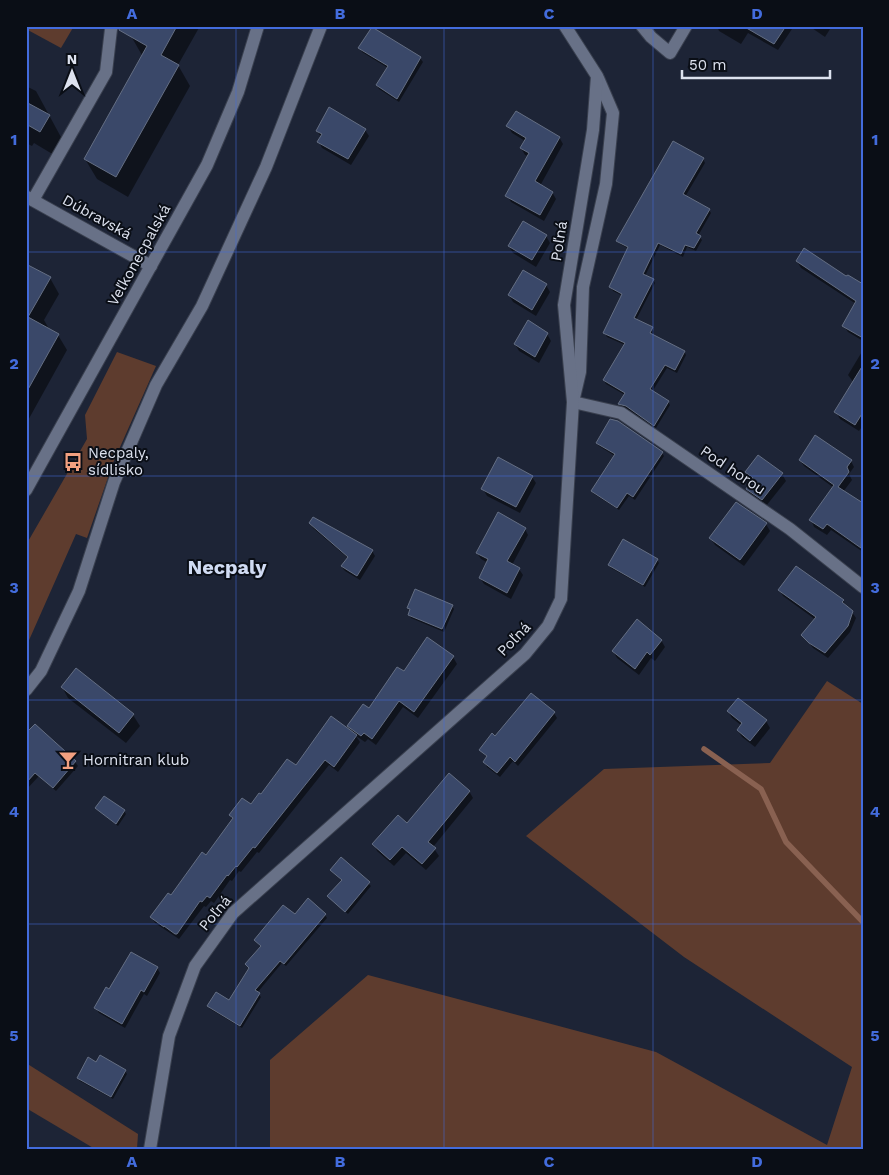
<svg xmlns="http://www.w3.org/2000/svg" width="889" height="1175" viewBox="0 0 889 1175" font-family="'Work Sans',sans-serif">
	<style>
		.green { fill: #5e3c2e }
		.shadow { fill: #0007 }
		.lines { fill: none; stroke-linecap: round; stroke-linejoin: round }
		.stream { stroke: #896151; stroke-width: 5.5 }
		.building { fill: #3a4869; stroke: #646e83 }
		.minor-casing { stroke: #3a404f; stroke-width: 14 }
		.minor { stroke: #687187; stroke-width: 12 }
		.grid { fill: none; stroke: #436cdd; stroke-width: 1; stroke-opacity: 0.55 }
		.labels { text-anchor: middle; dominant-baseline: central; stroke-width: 4; stroke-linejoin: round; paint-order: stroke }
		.street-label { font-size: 15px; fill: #dde2ef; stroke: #0a0e16 }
		.poi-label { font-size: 15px; fill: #dde2ef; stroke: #0a0e16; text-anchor: start }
		.district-label { font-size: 20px; font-weight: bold; fill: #d0dbf3; stroke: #0a0e16 }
		.neatline { fill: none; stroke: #436cdd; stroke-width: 2 }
		.grid-label { font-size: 16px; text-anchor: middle; font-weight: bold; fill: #436cdd }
	</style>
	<rect width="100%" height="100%" fill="#1d2436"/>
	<g class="green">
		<polygon points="26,26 74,26 61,48 26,29"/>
		<polygon points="117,352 156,366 113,463 87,538 76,534 26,647 26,545 87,439 85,415"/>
		<polygon points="827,681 863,704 863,1149 270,1149 270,1060 368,975 656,1052 827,1145 852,1067 684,957 526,836 604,769 770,763"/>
		<polygon points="26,1063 138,1134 137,1149 95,1149 26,1108"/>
	</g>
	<g class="shadow">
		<polygon points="136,26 200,26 178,65 190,86 128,197 97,179 85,159 143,57 131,36"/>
		<polygon points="717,26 794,26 778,50 748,33 741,44 719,31"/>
		<polygon points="809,26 832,26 825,37"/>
		<polygon points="360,48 420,58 423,62 399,102 379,89 377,85 388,68 362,52"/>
		<polygon points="26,86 36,91 62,139 54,155 34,143 32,146 26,143"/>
		<polygon points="508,126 559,137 563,144 540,186 552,192 556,199 544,221 511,202 507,195 529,156 525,155 521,148 525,141 512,133"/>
		<polygon points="365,130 369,136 351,165 322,148 319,142 321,137 317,131"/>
		<polygon points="703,159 705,163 685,197 709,210 711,213 698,236 702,240 696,251 687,247 683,257 660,245 645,276 653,280 655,283 636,320 652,328 654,332 652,336 684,351 686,355 677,373 667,368 652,392 668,402 670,405 656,428 629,410 622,407 620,404 625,395 606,384 604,380 625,345 607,337 605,333 623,296 613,291 611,287 629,249 620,244 618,241"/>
		<polygon points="546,236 550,243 536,267 513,253 509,246"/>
		<polygon points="797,261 863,285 863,341 848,332 844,326 856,304 801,268"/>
		<polygon points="26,265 50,278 59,294 44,320 49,329 58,335 67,350 26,424"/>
		<polygon points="546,285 550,292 536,316 513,302 509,295"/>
		<polygon points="547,334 551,341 539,363 519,351 515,344"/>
		<polygon points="863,350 863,425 859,431 840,419 836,412 854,383 848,375"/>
		<polygon points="597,443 662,453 664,456 635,500 629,496 619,510 594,494 592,491 615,456 599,446"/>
		<polygon points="800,460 851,461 854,467 849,474 852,480 843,492 863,504 863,552 831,530 827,535 814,527 811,520 834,488 804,466"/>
		<polygon points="747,472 782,474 786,481 766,506 751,496 747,489 753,481"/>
		<polygon points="532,477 536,483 520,513 487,496 483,489"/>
		<polygon points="310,523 372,551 375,556 360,580 345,571 342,567 348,558 313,528"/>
		<polygon points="766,524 770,531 744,566 715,545 711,539"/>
		<polygon points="525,529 528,535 512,565 519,569 523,575 511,599 484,584 480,578 488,563 481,559 477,553"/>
		<polygon points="657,560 659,563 645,587 611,568 609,565"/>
		<polygon points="780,590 843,601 852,612 856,618 850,632 828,658 813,648 803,635 816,620 783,596"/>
		<polygon points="452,606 454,609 444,632 411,618 409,615 410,611 409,608"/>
		<polygon points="661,640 665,647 655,661 651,658 639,675 617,658 613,651"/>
		<polygon points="453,657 457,664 418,718 403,707 376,745 368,739 365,742 356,736 360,742 338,772 329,765 259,853 257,852 241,872 239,871 232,881 230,880 214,903 211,901 206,907 204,906 179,939 155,923 152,917 207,857 233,821 230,815 251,806 261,795 296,767 353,733 349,727 370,710 404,673"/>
		<polygon points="76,670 133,715 140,726 126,743 68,698 62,687"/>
		<polygon points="531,694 554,713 557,718 518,766 513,761 500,777 487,767 485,762 488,758 481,750 495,737"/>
		<polygon points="728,711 766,721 770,728 755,747 742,737 738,731 742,726 732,718"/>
		<polygon points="35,726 75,762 78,766 56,791 39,776 26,790 26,735"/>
		<polygon points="469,791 473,798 433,847 439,856 426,870 406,853 394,866 377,851 374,844"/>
		<polygon points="97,809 124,811 126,814 118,826"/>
		<polygon points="341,859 371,886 348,914 331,899 342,881 332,870"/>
		<polygon points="325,915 327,918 286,966 282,963 257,993 261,997 242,1028 210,1009 209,1006 229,1001 249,969 246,965 261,947 255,940 295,916"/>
		<polygon points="157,968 160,973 147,996 144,994 125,1028 99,1013 96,1008 110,991"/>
		<polygon points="97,1063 125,1071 127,1074 113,1099 80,1081 78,1078"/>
	</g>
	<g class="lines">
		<polyline class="stream" points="704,749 761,789 786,842 863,922"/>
	</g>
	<g class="building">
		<polygon points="120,26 177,26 161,55 179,65 116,177 84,159 147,46 119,30"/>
		<polygon points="743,26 786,26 774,44"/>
		<polygon points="372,27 421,57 397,99 376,85 388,66 358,48"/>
		<polygon points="26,102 50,115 40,132 26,124"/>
		<polygon points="329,107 366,129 348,159 317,142 322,134 316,131"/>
		<polygon points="516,111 560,137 535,181 553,192 540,215 505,196 529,153 520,148 526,138 506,126"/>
		<polygon points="673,141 704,158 683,194 710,209 696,233 701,236 694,248 685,245 681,254 658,243 643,274 654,279 634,318 653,327 650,333 685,351 675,370 665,365 650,389 669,401 654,426 626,406 618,404 625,393 603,380 625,343 603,333 622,294 609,287 628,247 616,241"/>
		<polygon points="523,221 547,235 532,260 508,246"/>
		<polygon points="804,248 846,276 848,275 863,284 863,338 842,326 856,301 796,261"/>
		<polygon points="26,264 51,277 28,317 59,334 26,393"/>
		<polygon points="523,270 547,284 532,310 508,295"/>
		<polygon points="528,320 548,333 535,357 514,344"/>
		<polygon points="863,365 863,412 855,425 834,412"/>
		<polygon points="610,419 618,421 663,452 633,497 627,493 617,508 591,491 615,454 596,443"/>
		<polygon points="815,435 852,460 847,467 849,472 838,487 863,503 861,548 827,524 823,529 809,520 834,485 799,460"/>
		<polygon points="758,455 783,473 762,500 746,489 753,478 745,472"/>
		<polygon points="498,457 533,476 516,507 481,489"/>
		<polygon points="736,502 767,523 740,560 709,538"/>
		<polygon points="498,512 526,528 507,561 520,568 507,593 479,578 488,559 476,553"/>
		<polygon points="313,517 373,550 357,576 341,566 348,557 309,523"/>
		<polygon points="623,539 658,559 643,585 608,565"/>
		<polygon points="796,566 844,600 842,602 853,611 848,626 825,653 809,643 801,635 816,617 778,590"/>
		<polygon points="415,589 453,605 442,629 408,615 410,609 407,608"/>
		<polygon points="637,619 662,640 650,655 647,652 635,669 612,651"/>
		<polygon points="427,637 454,656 414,712 399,701 372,739 364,733 361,736 347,726 363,704 369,708 397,667 404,671"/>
		<polygon points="76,668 134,714 119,733 61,687"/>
		<polygon points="531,693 555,712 515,762 510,757 497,773 483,762 487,756 479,750 492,733 495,736"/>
		<polygon points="738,698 767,720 750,741 737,730 742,723 727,711"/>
		<polygon points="331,716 357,735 334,767 325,760 255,848 253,847 237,867 236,866 228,876 227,875 210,898 207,896 202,902 200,901 177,934 175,934 164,926 164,927 150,917 168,893 171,895 202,852 206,855 233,818 229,815 242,798 251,804 259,793 261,794 287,759 296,765"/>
		<polygon points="35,724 76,761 53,788 35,773 26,783 26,733"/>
		<polygon points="449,773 470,791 428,842 436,848 422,864 402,847 390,860 372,844 398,815 407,823"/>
		<polygon points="104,796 125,810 116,824 95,808"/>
		<polygon points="341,857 370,882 345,912 327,896 342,880 330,870"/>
		<polygon points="308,898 326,914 284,964 280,961 255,990 260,993 240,1026 207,1006 216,992 229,1000 249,968 245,964 261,946 254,940 283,905 295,914"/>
		<polygon points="131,952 158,967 144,992 141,990 122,1024 94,1008 106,987 109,989"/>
		<polygon points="100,1055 126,1070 111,1097 77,1078 88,1057 96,1062"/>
	</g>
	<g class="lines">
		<g class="minor-casing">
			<g id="minor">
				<polyline points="642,26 651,37 670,53 686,26"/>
				<polyline points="598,78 613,113 606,184 583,287 580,372 573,402 621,413 790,529 863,587"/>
				<polyline points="27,197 151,266"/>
				<polyline points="33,200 106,72 111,29 112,26"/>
				<polyline points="26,490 207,165 238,92 258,26"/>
				<polyline points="26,690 41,671 79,591 114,482 156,385 202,306 266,167 321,26"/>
				<polyline points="150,1149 169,1036 195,966 233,913 525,654 548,626 561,599 573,402 564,305 593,130 597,76 565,26"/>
			</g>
		</g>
		<use href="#minor" class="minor"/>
	</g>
	<path class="grid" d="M236,26v1123M444,26v1123M653,26v1123M26,252h837M26,476h837M26,700h837M26,924h837"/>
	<defs>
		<g id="bus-bare" transform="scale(1.5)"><path d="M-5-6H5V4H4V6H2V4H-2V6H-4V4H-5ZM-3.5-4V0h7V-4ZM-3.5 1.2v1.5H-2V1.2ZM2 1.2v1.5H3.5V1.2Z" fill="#f2a080" stroke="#0a0e16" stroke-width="2.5" paint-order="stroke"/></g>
		<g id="bar-bare" transform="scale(1.5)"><path d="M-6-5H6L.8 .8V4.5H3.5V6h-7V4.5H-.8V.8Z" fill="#f2a080" stroke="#0a0e16" stroke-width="2.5" paint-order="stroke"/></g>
	</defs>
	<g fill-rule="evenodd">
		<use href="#bus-bare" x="73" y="462"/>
		<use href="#bar-bare" x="68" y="760"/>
	</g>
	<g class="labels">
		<g class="street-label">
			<text transform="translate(97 217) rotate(29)">Dúbravská</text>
			<text transform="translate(559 241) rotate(-81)">Poľná</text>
			<text transform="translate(139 255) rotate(-61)">Veľkonecpalská</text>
			<text transform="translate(733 470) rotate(34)">Pod horou</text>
			<text transform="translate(514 639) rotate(-46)">Poľná</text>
			<text transform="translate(215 913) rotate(-50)">Poľná</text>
		</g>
		<g class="poi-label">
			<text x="88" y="453">Necpaly,<tspan x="88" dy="17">sídlisko</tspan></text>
			<text x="83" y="760">Hornitran klub</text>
		</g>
		<g class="district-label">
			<text x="227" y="567">Necpaly</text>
		</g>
	</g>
	<rect width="889" height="1175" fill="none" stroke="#0a0e16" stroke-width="55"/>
	<g transform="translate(72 72)" stroke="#0a0e16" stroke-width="4" paint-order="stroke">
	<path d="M0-4L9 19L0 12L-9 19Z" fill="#dde2ef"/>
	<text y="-8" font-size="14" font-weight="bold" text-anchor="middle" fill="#dde2ef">N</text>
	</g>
	<path d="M682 70v8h148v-8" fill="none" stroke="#dde2ef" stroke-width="2.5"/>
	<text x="689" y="70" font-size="15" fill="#dde2ef" stroke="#0a0e16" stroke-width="4" paint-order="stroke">50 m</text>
	<rect x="28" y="28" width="834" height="1120" class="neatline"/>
	<g class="grid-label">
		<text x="132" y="19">A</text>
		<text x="340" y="19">B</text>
		<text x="549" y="19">C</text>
		<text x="757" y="19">D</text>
		<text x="14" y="145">1</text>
		<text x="875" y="145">1</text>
		<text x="14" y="369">2</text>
		<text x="875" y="369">2</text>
		<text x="14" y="593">3</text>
		<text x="875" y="593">3</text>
		<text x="14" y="817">4</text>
		<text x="875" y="817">4</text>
		<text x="14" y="1041">5</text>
		<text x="875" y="1041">5</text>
		<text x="132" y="1167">A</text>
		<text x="340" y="1167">B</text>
		<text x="549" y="1167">C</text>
		<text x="757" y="1167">D</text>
	</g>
</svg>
